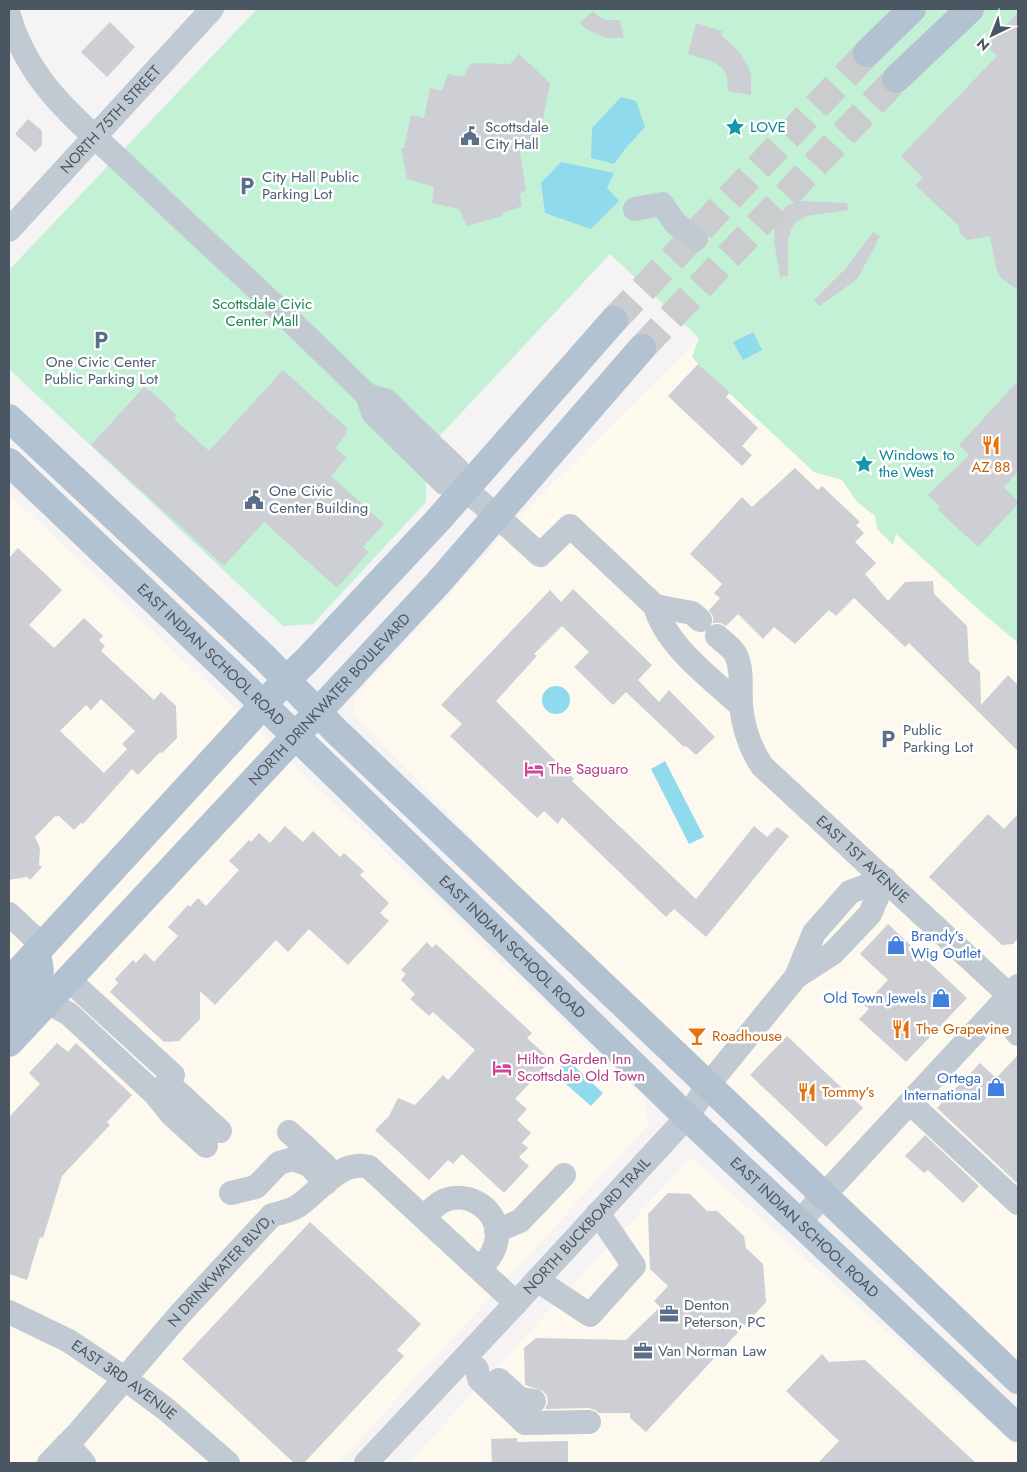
<svg xmlns="http://www.w3.org/2000/svg" width="1027" height="1472" viewBox="0 0 1027 1472" font-family="Jost,sans-serif">
	<style>
		.commercial { fill: #fdf9ef }
		.green { fill: #c3f1d5 }
		.water { fill: #90daee }
		.building { fill: #cdcfd5; fill-rule: evenodd }
		.lines { fill: none; stroke-linecap: round; stroke-linejoin: round }
		.major-tunnel { stroke: #caccce; stroke-width: 28; stroke-dasharray: 28 14; stroke-linecap: butt }
		.minor { stroke: #c1cad2; stroke-width: 24 }
		.major { stroke: #b3c2d1; stroke-width: 28 }
		.labels { text-anchor: middle; dominant-baseline: central; stroke-width: 5; stroke-linejoin: round; paint-order: stroke }
		.street-label { font-size: 15px; fill: #4a5661; stroke: #fff }
		.service-label { font-size: 15px; fill: #4e5e75; stroke: #fff; text-anchor: start }
		.culture-label { font-size: 15px; fill: #0d838f; stroke: #fff; text-anchor: start }
		.park-label { font-size: 15px; fill: #17864f; stroke: #fff }
		.food-label { font-size: 15px; fill: #c56008; stroke: #fff; text-anchor: start }
		.hotel-label { font-size: 15px; fill: #b23c85; stroke: #fff; text-anchor: start }
		.shop-label { font-size: 15px; fill: #366cbe; stroke: #fff; text-anchor: end }
	</style>
	<rect width="100%" height="100%" fill="#f5f3f3"/>
	<g class="commercial">
		<polygon points="699,338 692,357 814,472 842,480 857,502 875,516 877,529 893,544 896,534 980,611 1018,643 1018,1366 581,951 353,714 355,698 522,514"/>
		<polygon points="9,494 645,1099 648,1125 338,1463 9,1463"/>
		<polygon points="691,1157 1018,1448 1018,1463 408,1463"/>
	</g>
	<polygon class="green" points="257,9 1018,9 1018,643 980,611 896,534 893,545 877,529 875,516 857,502 842,480 814,472 698,364 692,357 699,338 610,254 415,462 426,474 426,502 313,624 283,626 9,369 9,270"/>
	<g class="water">
		<polygon points="621,97 636,101 645,127 625,149 614,164 591,158 592,128"/>
		<polygon points="561,162 614,173 607,188 619,201 591,229 545,213 541,183"/>
		<polygon points="753,332 762,350 743,360 733,342"/>
		<circle cx="556" cy="700" r="14"/>
		<polygon points="665,761 704,837 689,844 651,769"/>
		<polygon points="567,1063 572,1064 603,1093 591,1106 559,1078 559,1068 563,1064"/>
	</g>
	<g class="building">
		<polygon points="593,11 599,17 606,20 620,20 624,38 608,38 601,36 586,29 580,23"/>
		<polygon points="1018,12 1018,290 1001,278 996,268 990,236 967,240 960,234 959,226 915,185 923,178 901,156 997,56 987,46"/>
		<polygon points="110,22 135,47 107,77 81,52"/>
		<polygon points="696,23 722,31 721,35 739,52 749,68 751,76 751,95 728,91 727,76 723,69 714,62 688,54"/>
		<polygon points="519,54 550,83 542,125 537,124 529,149 519,146 526,190 520,194 522,206 503,213 502,216 467,226 459,209 432,203 434,187 407,179 401,148 404,148 411,115 424,118 430,88 442,91 448,74 463,77 471,63 510,64"/>
		<polygon points="28,119 42,131 42,145 35,152 15,134"/>
		<polygon points="802,201 847,203 848,210 807,216 796,222 791,230 788,240 788,276 780,277 774,241 775,222 778,215 788,205"/>
		<polygon points="873,232 880,236 858,278 852,283 819,306 814,300 847,267"/>
		<polygon points="698,364 730,392 726,397 758,428 742,446 752,455 742,466 668,396"/>
		<polygon points="283,370 348,429 345,432 347,434 335,448 347,458 331,476 384,524 363,547 369,552 337,588 264,522 224,566 91,445 144,387 152,392 177,415 174,419 209,451"/>
		<polygon points="1018,381 1018,472 1004,487 1018,501 1018,504 978,547 938,510 940,507 928,495 969,455 959,445"/>
		<polygon points="795,468 818,490 822,486 860,522 856,525 864,533 855,542 876,563 865,574 888,601 905,582 933,581 934,594 967,626 969,662 980,672 981,705 1008,675 1018,685 1018,751 909,643 905,647 854,598 836,616 829,610 795,644 774,627 763,639 738,614 726,626 721,623 713,623 713,616 709,610 720,598 714,593 722,584 690,554 742,497 752,507"/>
		<path d="M18,548l44,42 -33,35 25,23 30,-30 19,18 -4,4 6,6 -4,5 53,49 7,-8 15,14 1,32 -15,15 -2,-1 -22,23 -6,-6 -49,55 -2,-1 -7,7 -16,-15 -1,2 -2,-1 -20,21 5,11 -1,17 3,2 -12,13 -3,-3 -18,3v-322zM101,699l34,32 -13,13 5,5 -23,24 -44,-42 26,-26 5,5z"/>
		<polygon points="573,589 652,665 638,680 659,702 669,690 715,737 696,755 686,746 684,747 626,692 613,705 574,667 589,652 562,626 534,654 537,656 496,701 574,779 572,781 696,899 754,826 767,837 777,827 789,836 706,937 674,909 666,917 562,817 558,824 544,811 537,818 450,736 462,724 441,705 550,590 561,602"/>
		<polygon points="988,814 1004,829 1018,814 1018,938 1013,944 1002,945 929,877"/>
		<polygon points="285,826 303,842 313,831 340,857 344,853 364,871 360,875 389,903 380,913 389,921 348,965 309,929 288,952 276,940 215,1005 200,991 200,1019 179,1041 164,1042 110,992 118,983 115,979 133,960 136,963 145,953 154,962 178,936 168,927 188,905 190,907 198,898 206,906 239,870 229,861 249,840 251,842 259,833 270,843"/>
		<polygon points="888,924 967,998 906,1062 859,1019 869,1009 864,1005 888,980 860,954"/>
		<polygon points="427,942 432,948 436,944 532,1033 527,1038 551,1060 515,1099 527,1109 517,1120 531,1133 522,1143 528,1148 519,1157 529,1166 504,1193 462,1154 453,1164 448,1160 429,1180 375,1130 389,1116 398,1098 415,1105 443,1075 448,1080 475,1050 433,1012 429,1016 410,999 415,994 401,980 406,974 401,970"/>
		<polygon points="787,1036 863,1108 826,1147 750,1075"/>
		<polygon points="57,1043 68,1052 76,1043 132,1095 107,1122 110,1125 62,1176 43,1238 40,1237 27,1280 9,1274 9,1117 40,1084 29,1073"/>
		<polygon points="1018,1055 1018,1184 937,1108 980,1063 996,1078"/>
		<polygon points="925,1135 979,1186 963,1203 928,1170 924,1173 905,1156"/>
		<polygon points="668,1193 690,1194 707,1211 717,1211 744,1236 746,1248 763,1264 766,1302 646,1432 630,1418 630,1413 599,1413 595,1410 589,1408 545,1409 548,1402 547,1396 543,1391 525,1385 524,1348 536,1338 626,1340 660,1307 654,1301 668,1286 650,1269 648,1214"/>
		<polygon points="310,1222 421,1324 397,1350 404,1356 304,1463 294,1463 182,1359"/>
		<polygon points="822,1354 829,1362 865,1360 976,1463 818,1463 839,1441 786,1391"/>
		<polygon points="517,1438 517,1442 568,1441 568,1463 492,1463 491,1439"/>
	</g>
	<g class="lines">
		<g class="major-tunnel">
			<polyline points="614,320 867,53"/>
			<polyline points="642,348 896,79"/>
		</g>
		<g class="minor">
			<path d="M9,15c19,67 67,104 116,150 33,31 66,63 100,94 48,44 95,90 142,136l6,18 71,70 22,7 31,26 43,39 30,-29 85,80c11,40 56,72 86,100"/>
			<polyline points="635,209 662,204 675,223 696,239"/>
			<path id="s1" d="M9,230l203,-221"/>
			<polyline points="367,395 387,401 415,429 457,469 466,490"/>
			<polyline points="655,606 692,613 700,620"/>
			<path id="s2" d="M717,636c6,6 16,12 19,19 7,16 4,33 5,50 2,22 9,43 21,61l248,230h8"/>
			<polyline points="9,914 42,945"/>
			<polyline points="796,977 833,953 870,914 885,879"/>
			<polyline points="69,980 173,1075"/>
			<polyline points="1010,996 1012,1027 1018,1034"/>
			<polyline points="47,1002 69,1014 155,1094 172,1115 206,1146"/>
			<polyline points="167,1082 220,1131"/>
			<polyline points="910,1103 1018,1203"/>
			<polyline points="289,1132 325,1165"/>
			<polyline points="231,1193 256,1187 279,1163 293,1159 309,1165 326,1183"/>
			<path d="M424,1217c6,-6 12,-13 21,-17 24,-9 52,9 52,35 0,14 -8,24 -17,34"/>
			<polyline points="799,1222 1018,986"/>
			<polyline points="496,1231 520,1221 564,1175"/>
			<polyline points="537,1280 590,1315 634,1266 598,1213"/>
			<path id="s3" d="M9,1312l60,29 55,37 43,32 61,53"/>
			<polyline points="465,1358 477,1369 479,1379 525,1423 589,1422"/>
			<polyline points="499,1380 520,1399 534,1401"/>
			<polyline points="67,1444 84,1463"/>
			<path id="s4" d="M49,1463l29,-30 102,-119 92,-99c9,-2 18,-4 26,-9 21,-14 42,-47 71,-39l147,136"/>
			<path id="s5" d="M366,1463l150,-160 171,-186 22,-33 87,-107 18,-44 36,-41 35,-13"/>
		</g>
		<g class="major">
			<polyline points="867,53 912,9"/>
			<polyline points="896,79 970,9"/>
			<polyline points="9,418 264,657 337,732 1018,1380"/>
			<path id="s6" d="M9,462l231,220 447,435 331,311"/>
			<polyline points="9,982 286,680 306,661 439,519 614,320"/>
			<path d="M9,1016c10,-12 25,-24 30,-40 2,-7 -1,-16 -3,-24"/>
			<path id="s7" d="M9,1043l429,-460 204,-235"/>
		</g>
	</g>
	<defs>
		<g id="sight-bare" transform="scale(1.5)"><path d="M0-6L1.8-2.2L6-1.7L2.9 1.2L3.7 5.4L0 3.3L-3.7 5.4L-2.9 1.2L-6-1.7L-1.8-2.2Z" fill="#0f9aa8" stroke="#fff" stroke-width="2.5" paint-order="stroke"/></g>
		<g id="civic-bare" transform="scale(1.5)"><path d="M-.6-6.5H3V-4.5H.6V-3L4-1V1h2V6H-6V1h2V-1L-.6-3ZM-1.2 2.5V6h2.4V2.5Z" fill="#5c6f8a" stroke="#fff" stroke-width="2.5" paint-order="stroke"/></g>
		<g id="parking-bare" transform="scale(1.5)"><path d="M-3.5-5.5H1a3.5 3.5 0 0 1 0 7H-1V5.5H-3.5ZM-1-3.4V-.6H.8a1.4 1.4 0 0 0 0-2.8Z" fill="#5c6f8a" stroke="#fff" stroke-width="2.5" paint-order="stroke"/></g>
		<g id="restaurant-bare" transform="scale(1.5)"><path d="M-5-6h1v4h1v-4h1v4h1v-4h1v5L-1.5 .5V6h-2V.5L-5-1ZM5-6V6H3V1.5H1.5Q1.5-4 5-6Z" fill="#e8710a" stroke="#fff" stroke-width="2.5" paint-order="stroke"/></g>
		<g id="hotel-bare" transform="scale(1.5)"><path d="M-6-4.5h1.5V1H6V5H4.5V3h-9V5H-6ZM-4 0a1.8 1.8 0 1 1 3.6 0ZM.5 0V-2.5h3Q6-2.5 6 0Z" fill="#d1479c" stroke="#fff" stroke-width="2.5" paint-order="stroke"/></g>
		<g id="shop-bare" transform="scale(1.5)"><path d="M-5-2.5h2.3a2.7 3.5 0 0 1 5.4 0H5L5.5 6h-11ZM-1.5-2.5h3a1.5 2.3 0 0 0-3 0Z" fill="#3f7fe0" stroke="#fff" stroke-width="2.5" paint-order="stroke"/></g>
		<g id="bar-bare" transform="scale(1.5)"><path d="M-6-5H6L.8 .8V4.5H3.5V6h-7V4.5H-.8V.8Z" fill="#e8710a" stroke="#fff" stroke-width="2.5" paint-order="stroke"/></g>
		<g id="office-bare" transform="scale(1.5)"><path d="M-6-3h4V-5.5h4V-3h4V5H-6ZM-1-4.5V-3h2v-1.5ZM-6 0V1H6V0Z" fill="#5c6f8a" stroke="#fff" stroke-width="2.5" paint-order="stroke"/></g>
	</defs>
	<g fill-rule="evenodd">
		<use href="#sight-bare" x="735" y="127"/>
		<use href="#civic-bare" x="470" y="136"/>
		<use href="#parking-bare" x="247" y="186"/>
		<use href="#parking-bare" x="101" y="340"/>
		<use href="#restaurant-bare" x="991" y="445"/>
		<use href="#sight-bare" x="864" y="464"/>
		<use href="#civic-bare" x="254" y="500"/>
		<use href="#parking-bare" x="888" y="739"/>
		<use href="#hotel-bare" x="534" y="769"/>
		<use href="#shop-bare" x="896" y="945"/>
		<use href="#shop-bare" x="941" y="998"/>
		<use href="#restaurant-bare" x="901" y="1029"/>
		<use href="#bar-bare" x="697" y="1036"/>
		<use href="#hotel-bare" x="502" y="1068"/>
		<use href="#shop-bare" x="996" y="1087"/>
		<use href="#restaurant-bare" x="807" y="1092"/>
		<use href="#office-bare" x="669" y="1314"/>
		<use href="#office-bare" x="643" y="1351"/>
	</g>
	<g class="labels">
		<g class="street-label">
			<text stroke="none"><textPath href="#s1" startOffset="150">NORTH 75TH STREET</textPath></text>
			<text stroke="none"><textPath href="#s6" startOffset="279">EAST INDIAN SCHOOL ROAD</textPath></text>
			<text stroke="none"><textPath href="#s7" startOffset="470">NORTH DRINKWATER BOULEVARD</textPath></text>
			<text stroke="none"><textPath href="#s2" startOffset="280">EAST 1ST AVENUE</textPath></text>
			<text stroke="none"><textPath href="#s6" startOffset="699">EAST INDIAN SCHOOL ROAD</textPath></text>
			<text stroke="none"><textPath href="#s5" startOffset="324">NORTH BUCKBOARD TRAIL</textPath></text>
			<text stroke="none"><textPath href="#s6" startOffset="1104">EAST INDIAN SCHOOL ROAD</textPath></text>
			<text stroke="none"><textPath href="#s4" startOffset="258">N DRINKWATER BLVD,</textPath></text>
			<text stroke="none"><textPath href="#s3" startOffset="134">EAST 3RD AVENUE</textPath></text>
		</g>
		<g class="service-label">
			<text x="485" y="127">Scottsdale<tspan x="485" dy="17">City Hall</tspan></text>
			<text x="262" y="177">City Hall Public<tspan x="262" dy="17">Parking Lot</tspan></text>
			<text x="101" y="362" text-anchor="middle">One Civic Center<tspan x="101" dy="17">Public Parking Lot</tspan></text>
			<text x="269" y="491">One Civic<tspan x="269" dy="17">Center Building</tspan></text>
			<text x="903" y="730">Public<tspan x="903" dy="17">Parking Lot</tspan></text>
			<text x="684" y="1305">Denton<tspan x="684" dy="17">Peterson, PC</tspan></text>
			<text x="658" y="1351">Van Norman Law</text>
		</g>
		<g class="culture-label">
			<text x="750" y="127">LOVE</text>
			<text x="879" y="455">Windows to<tspan x="879" dy="17">the West</tspan></text>
		</g>
		<g class="park-label">
			<text x="262" y="304">Scottsdale Civic<tspan x="262" dy="17">Center Mall</tspan></text>
		</g>
		<g class="food-label">
			<text x="991" y="467" text-anchor="middle">AZ 88</text>
			<text x="916" y="1029">The Grapevine</text>
			<text x="712" y="1036">Roadhouse</text>
			<text x="822" y="1092">Tommy’s</text>
		</g>
		<g class="hotel-label">
			<text x="549" y="769">The Saguaro</text>
			<text x="517" y="1059">Hilton Garden Inn<tspan x="517" dy="17">Scottsdale Old Town</tspan></text>
		</g>
		<g class="shop-label">
			<text x="911" y="936" text-anchor="start">Brandy’s<tspan x="911" dy="17">Wig Outlet</tspan></text>
			<text x="926" y="998">Old Town Jewels</text>
			<text x="981" y="1078">Ortega<tspan x="981" dy="17">International</tspan></text>
		</g>
	</g>
	<rect width="1027" height="1472" fill="none" stroke="#4a5661" stroke-width="20"/>
	<g transform="translate(992 35) rotate(223)" stroke="#ffffff" stroke-width="4" paint-order="stroke">
	<path d="M0-4L9 19L0 12L-9 19Z" fill="#4a5661"/>
	<text y="-8" font-size="14" font-weight="bold" text-anchor="middle" fill="#4a5661">N</text>
	</g>
</svg>
